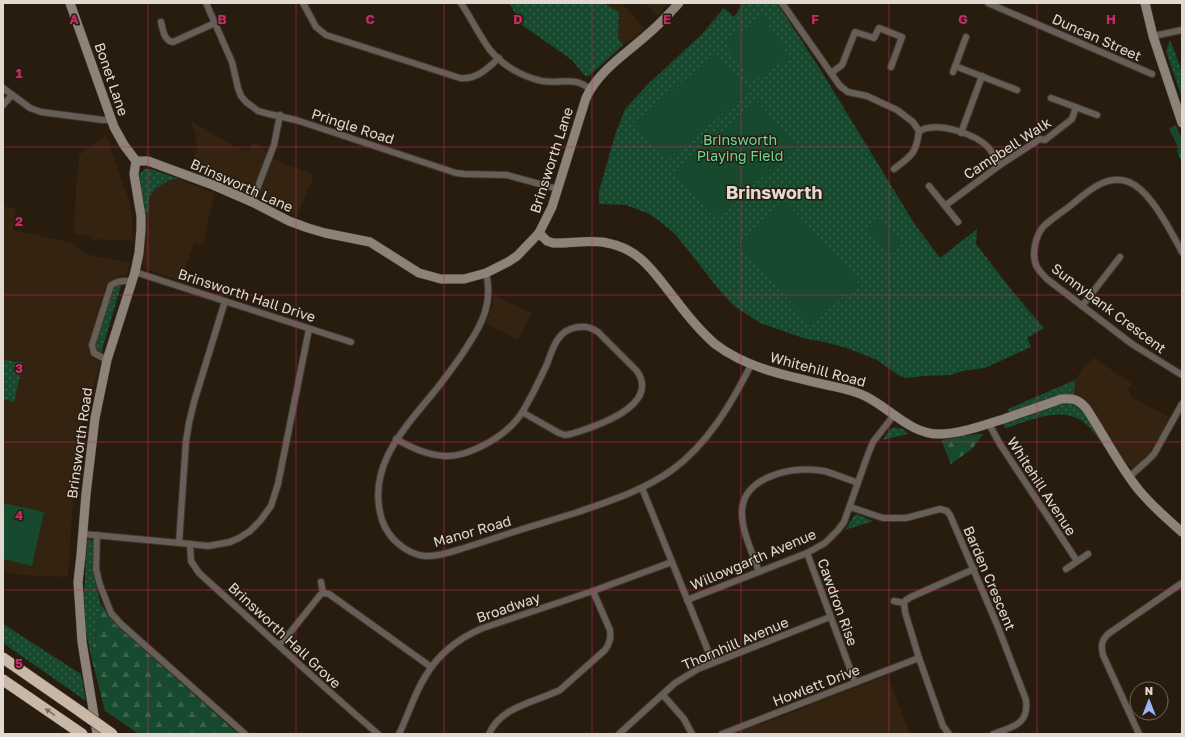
<svg xmlns="http://www.w3.org/2000/svg" width="1185" height="737" viewBox="0 0 1185 737" font-family="'Golos Text',sans-serif">
	<style>
		.built { fill: #332310 }
		.grass { fill: url(#grass-dots) }
		.forest { fill: url(#forest-firs) }
		.pitch { fill: #16492e }
		.lines { fill: none; stroke-linecap: round; stroke-linejoin: round }
		.street-casing { stroke: #42372a; stroke-width: 8 }
		.secondary-casing { stroke: #42372a; stroke-width: 10 }
		.highway-casing { stroke: #42372a; stroke-width: 12 }
		.street { stroke: #655f58; stroke-width: 6 }
		.secondary { stroke: #8e8379; stroke-width: 9 }
		.highway { stroke: #c9b8a8; stroke-width: 11 }
		.highway-bridge-casing { stroke: #42372a; stroke-width: 12; stroke-linecap: butt }
		.highway-bridge { stroke: #c9b8a8; stroke-width: 11 }
		.oneway { fill: #786a5c }
		.grid { fill: none; stroke: #c52b67; stroke-width: 1; stroke-opacity: 0.55 }
		.labels { text-anchor: middle; dominant-baseline: central; stroke-width: 3; stroke-linejoin: round; paint-order: stroke }
		.street-label { font-size: 14px; fill: #e2dad1; stroke: #281c0f }
		.park-label { font-size: 14px; fill: #69da9c; stroke: #281c0f }
		.district-label { font-size: 18px; font-weight: bold; fill: #e2dad1; stroke: #281c0f }
		.grid-label { font-size: 13px; text-anchor: middle; font-weight: bold; fill: #c52b67; stroke: #281c0f; stroke-width: 3; stroke-linejoin: round; paint-order: stroke }
	</style>
	<defs>
		<pattern id="grass-dots" width="8" height="8" patternUnits="userSpaceOnUse"><rect width="8" height="8" fill="#16492e"/><path d="M2 2h.1M6 6h.1" fill="none" stroke="#38634b" stroke-width="1.8" stroke-linecap="round"/></pattern>
		<pattern id="forest-firs" width="22" height="20" patternUnits="userSpaceOnUse"><rect width="22" height="20" fill="#16492e"/><path d="M5 1l3.5 6h-7zM16 11l3.5 6h-7z" fill="#38634b"/></pattern>
	</defs>
	<rect width="100%" height="100%" fill="#281c0f"/>
	<g class="built">
		<polygon points="605,3 622,3 645,29 623,45 618,38 619,12 608,6"/>
		<polygon points="644,3 669,3 657,16"/>
		<polygon points="190,120 235,147 249,151 252,142 259,145 267,154 255,184 252,188 244,193 188,173 198,145 195,143 197,137"/>
		<polygon points="106,135 130,204 132,217 133,241 91,239 91,236 74,234 76,187 79,160 79,155"/>
		<polygon points="273,159 314,175 297,217 264,200 261,196 261,190"/>
		<polygon points="179,179 214,193 203,245 194,243 181,281 145,269 142,265 145,224 144,212 149,211 149,198 155,189 164,183 169,180"/>
		<polygon points="3,206 16,209 13,230 70,242 86,254 130,263 126,275 115,277 104,290 88,350 93,358 101,362 81,428 73,503 68,577 20,575 3,571"/>
		<polygon points="493,295 532,313 518,340 486,324 493,304"/>
		<polygon points="1094,358 1132,384 1127,390 1130,391 1131,397 1169,417 1164,429 1149,453 1136,465 1132,467 1127,465 1122,458 1080,398 1074,394 1075,380 1083,368"/>
		<polygon points="887,675 910,734 732,734 778,718"/>
	</g>
	<g class="grass">
		<polygon points="509,3 605,3 608,6 619,12 618,38 623,45 589,76 585,76 572,60 523,26"/>
		<polygon points="743,3 777,3 820,69 914,223 940,258 977,229 976,244 1013,292 1044,328 1027,338 1031,347 985,368 962,371 951,375 925,376 906,378 898,375 877,360 847,348 820,341 806,339 760,323 734,306 720,291 676,235 657,219 647,213 626,205 599,204 599,191 615,135 625,109 647,85 702,34 724,8 734,17"/>
		<polygon points="1170,40 1182,71 1182,98 1166,51"/>
		<polygon points="145,169 151,169 179,179 169,180 155,189 149,198 149,211 146,214 144,212 139,177 140,173"/>
		<polygon points="116,285 121,286 101,353 97,350 95,344 112,289"/>
		<polygon points="3,359 15,362 23,362 14,402 3,399"/>
		<polygon points="1075,380 1074,394 1065,394 1009,412 1008,409"/>
		<path d="M1070,403c0,1 6,2 6,2 10,5 23,32 28,42 -6,-9 -13,-20 -22,-26 -23,-15 -53,0 -76,7l-3,-3 55,-20z"/>
		<path d="M894,427l9,2 5,5 -25,6c3,-5 6,-11 11,-13z"/>
		<polygon points="856,514 873,521 845,530 854,516"/>
		<polygon points="89,539 92,540 94,542 94,571 96,586 101,604 91,656 86,632 84,596 87,541"/>
		<polygon points="3,624 81,674 86,701 3,643"/>
	</g>
	<g class="forest">
		<polygon points="1176,125 1182,141 1182,164 1177,150 1179,149 1169,129"/>
		<polygon points="977,434 983,434 973,448 951,464 941,440"/>
		<polygon points="101,604 115,624 238,734 139,734 105,711 91,656"/>
	</g>
	<g class="pitch">
		<polygon points="763,16 790,57 751,82 725,42"/>
		<polygon points="717,53 749,92 666,161 634,122"/>
		<polygon points="758,101 797,148 714,218 674,172"/>
		<polygon points="786,201 859,283 811,325 738,243"/>
		<polygon points="881,218 902,241 890,253 868,229"/>
		<polygon points="3,503 44,512 32,566 3,559"/>
	</g>
	<g class="lines">
		<g class="street-casing">
			<g id="street">
				<polyline points="206,3 232,62 238,88 241,96 246,102 253,107 258,111 269,114 296,120 456,173 465,174 507,175 558,189"/>
				<path d="M303,3l13,24 10,8 134,43c16,2 27,-9 39,-20"/>
				<path d="M461,3c10,15 18,32 29,47 13,16 33,27 52,31 12,2 23,-1 34,1 5,1 10,4 14,7"/>
				<polyline points="782,3 840,86 848,92 867,96 897,110 913,122 919,131"/>
				<polyline points="988,3 1152,74"/>
				<path d="M161,22c2,8 3,19 12,20l42,-19"/>
				<polyline points="1153,36 1182,30"/>
				<polyline points="955,66 1017,90"/>
				<polyline points="953,72 966,37"/>
				<polyline points="831,73 842,65 855,32 874,38 879,28 902,37 891,67"/>
				<polyline points="3,88 30,108 41,112 103,120 111,120"/>
				<polyline points="1051,98 1097,115"/>
				<polyline points="3,105 12,95"/>
				<path d="M919,131c3,-1 6,-3 9,-3 17,-3 47,6 60,19 4,5 8,12 12,18"/>
				<polyline points="961,133 982,76"/>
				<path d="M894,169c18,-14 22,-15 25,-38"/>
				<polyline points="929,186 958,222"/>
				<polyline points="252,202 274,145 280,115"/>
				<polyline points="946,205 1000,165 1040,139 1045,140 1072,119 1076,107"/>
				<path d="M1182,252c-11,-20 -31,-61 -53,-70 -23,-9 -43,11 -59,24 -9,7 -19,13 -27,21 -8,10 -12,29 -6,40 3,5 6,8 10,12l85,65 50,31"/>
				<polyline points="135,272 351,342"/>
				<path d="M486,273c7,28 -3,50 -18,72 -9,15 -20,29 -30,42 -31,39 -73,78 -56,133 6,18 24,34 43,36 13,1 25,-4 36,-7 15,-5 29,-9 43,-14 24,-8 49,-15 74,-23 32,-11 66,-22 94,-42 36,-26 59,-66 79,-105"/>
				<polyline points="1082,306 1120,257"/>
				<path d="M107,360l-13,-7 -2,-8 19,-60c7,-4 13,-5 21,-3"/>
				<polyline points="989,424 1000,444 1077,561"/>
				<path d="M396,439c16,9 31,16 49,17 22,1 52,-16 67,-31 7,-7 12,-15 16,-23 7,-12 13,-25 19,-38 3,-8 6,-18 11,-25 9,-13 27,-16 40,-7l39,39c24,35 -43,56 -66,63l-6,1 -6,-2 -37,-21"/>
				<polyline points="1129,477 1147,461 1154,454 1182,404"/>
				<polyline points="642,488 713,663"/>
				<path d="M850,507l33,11h23l34,-9 7,2 3,4 48,112 28,73c3,25 -14,27 -33,34"/>
				<polyline points="83,534 190,544 208,546 230,542 239,538 250,531 260,521 271,506 278,484 309,329"/>
				<polyline points="97,535 96,569 100,585 111,613 121,624 245,734"/>
				<polyline points="179,543 186,441 189,423 194,402 225,301"/>
				<path d="M190,544l1,17 8,12c60,54 118,109 179,161"/>
				<polyline points="807,553 855,682"/>
				<polyline points="1066,569 1088,554"/>
				<path d="M759,572c-6,-19 -17,-39 -17,-59 -1,-37 53,-48 82,-42 11,3 23,8 34,12"/>
				<polyline points="321,582 323,593"/>
				<polyline points="687,600 807,553 825,543 838,530 844,522 867,457 873,442 894,415"/>
				<polyline points="894,601 904,603"/>
				<polyline points="279,645 285,639 320,595 323,593 329,594 431,667"/>
				<polyline points="663,695 684,719 692,734"/>
				<path d="M399,734c9,-18 15,-40 26,-57 13,-23 34,-39 58,-49l110,-37 79,-29"/>
				<path d="M489,734c10,-25 41,-31 64,-41l7,-3 45,-40c5,-7 6,-12 5,-20l-17,-39"/>
				<polyline points="619,734 675,683 698,669 830,617"/>
				<polyline points="722,734 919,658"/>
				<polyline points="949,734 943,726 919,658 905,612 904,603 906,600 911,597 974,569"/>
				<path d="M1139,734l-36,-79c-2,-9 -2,-14 5,-21l74,-51"/>
			</g>
		</g>
		<g class="secondary-casing">
			<g id="secondary">
				<polyline points="70,3 114,127 124,145 136,161"/>
				<polyline points="1145,3 1153,36 1182,123"/>
				<path d="M136,161h12l65,24 39,17 37,19 19,7 17,5 45,9 49,31 22,6h23l22,-6 22,-11 9,-6 22,-23 13,-26 34,-109c13,-28 40,-44 62,-64 11,-9 21,-20 31,-31"/>
				<path d="M539,233l8,8 6,2c18,1 37,-4 54,0 34,6 48,31 68,56 12,16 25,32 40,45 33,25 73,32 112,41 13,3 26,5 38,11 25,12 45,38 74,38 22,0 44,-9 65,-15 19,-7 38,-13 57,-20 12,-1 17,0 25,9 18,27 32,56 52,81 13,16 29,30 44,43"/>
				<polyline points="97,734 82,642 78,582 81,555 86,494 95,418 107,360 135,272 139,253 141,229 141,216 134,174 136,161"/>
			</g>
		</g>
		<g class="highway-casing">
			<g id="highway">
				<polyline points="3,658 81,712"/>
				<polyline points="3,680 82,734"/>
			</g>
		</g>
		<use href="#street" class="street"/>
		<use href="#secondary" class="secondary"/>
		<use href="#highway" class="highway"/>
		<g class="highway-bridge-casing">
			<polyline id="highway-bridge" points="81,712 112,734"/>
		</g>
		<use href="#highway-bridge" class="highway-bridge"/>
	</g>
	<defs><path id="oneway-solid" d="M-6-.8H1V-3.2L6.5 0L1 3.2V.8H-6Z"/></defs>
	<use class="oneway" href="#oneway-solid" transform="translate(50 712) rotate(-145)"/>
	<path class="grid" d="M148,3v731M296,3v731M444,3v731M592,3v731M741,3v731M889,3v731M1037,3v731M3,147h1179M3,295h1179M3,442h1179M3,590h1179"/>
	<g class="labels">
		<g class="street-label">
			<text transform="translate(1097 37) rotate(24)">Duncan Street</text>
			<text transform="translate(112 79) rotate(71)">Bonet Lane</text>
			<text transform="translate(353 126) rotate(18)">Pringle Road</text>
			<text transform="translate(1007 148) rotate(-33)">Campbell Walk</text>
			<text transform="translate(551 160) rotate(-72)">Brinsworth Lane</text>
			<text transform="translate(242 185) rotate(24)">Brinsworth Lane</text>
			<text transform="translate(247 295) rotate(18)">Brinsworth Hall Drive</text>
			<text transform="translate(1109 308) rotate(37)">Sunnybank Crescent</text>
			<text transform="translate(818 369) rotate(15)">Whitehill Road</text>
			<text transform="translate(79 443) rotate(-82)">Brinsworth Road</text>
			<text transform="translate(1042 486) rotate(57)">Whitehill Avenue</text>
			<text transform="translate(472 531) rotate(-16)">Manor Road</text>
			<text transform="translate(753 559) rotate(-23)">Willowgarth Avenue</text>
			<text transform="translate(990 578) rotate(67)">Barden Crescent</text>
			<text transform="translate(838 602) rotate(70)">Cawdron Rise</text>
			<text transform="translate(508 607) rotate(-19)">Broadway</text>
			<text transform="translate(285 635) rotate(43)">Brinsworth Hall Grove</text>
			<text transform="translate(735 643) rotate(-23)">Thornhill Avenue</text>
			<text transform="translate(816 685) rotate(-21)">Howlett Drive</text>
		</g>
		<g class="park-label">
			<text x="740" y="139">Brinsworth<tspan x="740" dy="16">Playing Field</tspan></text>
		</g>
		<g class="district-label">
			<text x="774" y="192">Brinsworth</text>
		</g>
	</g>
	<g class="grid-label">
		<text x="74" y="24">A</text>
		<text x="222" y="24">B</text>
		<text x="370" y="24">C</text>
		<text x="518" y="24">D</text>
		<text x="667" y="24">E</text>
		<text x="815" y="24">F</text>
		<text x="963" y="24">G</text>
		<text x="1111" y="24">H</text>
		<text x="19" y="78">1</text>
		<text x="19" y="226">2</text>
		<text x="19" y="373">3</text>
		<text x="19" y="520">4</text>
		<text x="19" y="668">5</text>
	</g>
	<rect width="1185" height="737" fill="none" stroke="#e2dad1" stroke-width="8"/>
	<g transform="translate(1149 701)"><circle r="19" fill="#281c0f" stroke="#72685d"/>
	<path d="M0-3L7 15L0 10L-7 15Z" fill="#9eb4fd"/>
	<text y="-6" font-size="11" font-weight="bold" text-anchor="middle" fill="#e2dad1">N</text>
	</g>
</svg>
